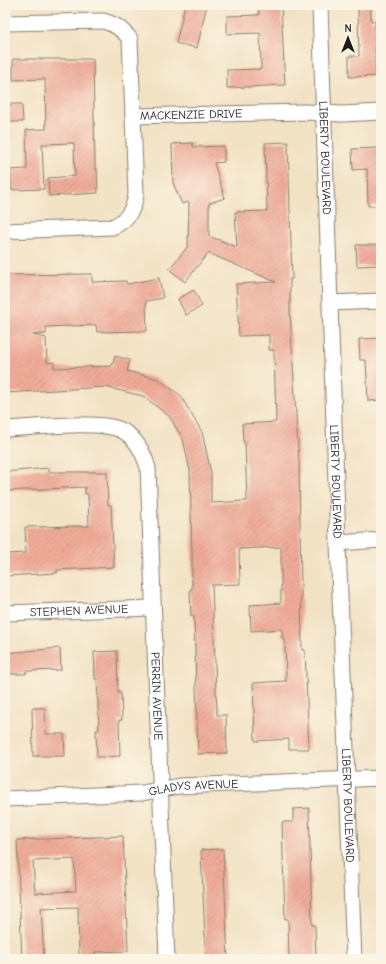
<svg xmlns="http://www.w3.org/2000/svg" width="386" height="964" viewBox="0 0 386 964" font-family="'Comic Neue',sans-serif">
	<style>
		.building { fill: url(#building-hatch); fill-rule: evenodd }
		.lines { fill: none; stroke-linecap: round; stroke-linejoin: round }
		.minor-casing { stroke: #877f70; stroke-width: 17 }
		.minor { stroke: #fff; stroke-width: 15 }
		.labels { text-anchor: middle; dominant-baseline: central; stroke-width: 3; stroke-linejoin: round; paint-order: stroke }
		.street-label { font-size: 12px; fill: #1c1c1c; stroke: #fcf5e5 }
	</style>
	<defs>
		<pattern id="building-hatch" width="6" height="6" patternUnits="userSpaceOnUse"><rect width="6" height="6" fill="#f0ac99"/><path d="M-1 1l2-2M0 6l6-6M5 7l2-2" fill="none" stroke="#cd9383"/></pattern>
	</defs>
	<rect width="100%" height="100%" fill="#fcf5e5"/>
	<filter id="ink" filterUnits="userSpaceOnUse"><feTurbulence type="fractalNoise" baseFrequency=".025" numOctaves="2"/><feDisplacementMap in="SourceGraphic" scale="8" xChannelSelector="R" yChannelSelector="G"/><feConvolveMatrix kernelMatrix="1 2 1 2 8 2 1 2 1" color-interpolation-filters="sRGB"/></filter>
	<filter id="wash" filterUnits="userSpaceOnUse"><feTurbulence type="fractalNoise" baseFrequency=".012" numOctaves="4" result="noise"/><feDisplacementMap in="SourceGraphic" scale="16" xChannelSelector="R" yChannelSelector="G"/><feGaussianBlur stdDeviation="0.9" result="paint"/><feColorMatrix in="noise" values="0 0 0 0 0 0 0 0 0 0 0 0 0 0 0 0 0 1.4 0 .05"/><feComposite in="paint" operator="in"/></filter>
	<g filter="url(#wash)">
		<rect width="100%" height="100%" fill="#f2e2c4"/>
		<g id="blocks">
			<g class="building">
				<polygon points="185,5 207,5 197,48 176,43"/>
				<polygon points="258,5 281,5 285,85 227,88 227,70 261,69 260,33 227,34 227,16 259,15"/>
				<polygon points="358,5 371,5 371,21 375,21 376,76 349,77 349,56 359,56"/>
				<polygon points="13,59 93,59 95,169 97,169 98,193 49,196 48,178 75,176 74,143 42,144 44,189 11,190 10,170 27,169 26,130 46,129 45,79 13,80"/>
				<polygon points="7,104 22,104 23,122 8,122"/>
				<polygon points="288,142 292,279 290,279 290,314 299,463 302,650 305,650 309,749 289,749 289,739 255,741 253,683 286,681 285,638 282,638 282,629 251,631 250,605 281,603 281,547 239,549 240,584 212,585 217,715 226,715 227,753 198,754 194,616 191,616 190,590 192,589 192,555 190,471 183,439 169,416 143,396 105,387 5,393 5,275 92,274 92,282 126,281 127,284 159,278 163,298 146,301 147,331 97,332 96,325 46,327 46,334 33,335 46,338 47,363 54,362 54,368 112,366 115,356 130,360 127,371 158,379 180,395 202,432 211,473 211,503 247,501 245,442 243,442 242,424 276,422 274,350 269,350 269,335 239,336 236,284 276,282 208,253 185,282 169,269 188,246 189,202 182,204 173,183 172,144 193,143 193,147 224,146 224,162 214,163 225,198 209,203 209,236 237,247 235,212 267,211 265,143"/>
				<polygon points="378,148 381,206 368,206 367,169 353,170 352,149"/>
				<polygon points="356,245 381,245 381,265 357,266"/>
				<polygon points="194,290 202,306 186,315 178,299"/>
				<polygon points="381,338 381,400 368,401 366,360 360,360 359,339"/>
				<polygon points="49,468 49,472 107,472 108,505 111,505 114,567 57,570 57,573 5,576 5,554 26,553 25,527 89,526 88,494 85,494 85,487 5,491 5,472"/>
				<polygon points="60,648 61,670 26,671 26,674 5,674 5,653"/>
				<polygon points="117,651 118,693 121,693 122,720 119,720 120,756 97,757 96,730 99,730 97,679 95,679 94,652"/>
				<polygon points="32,708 45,708 46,734 64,734 65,756 33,756"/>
				<polygon points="309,808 312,925 315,925 316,957 289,958 288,919 285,919 282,822 293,822 293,809"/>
				<path d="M123,836l5,115 -33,1v5l-16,1 -1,-51 -37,1 3,50 -22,1 -5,-119zM74,859l2,32 -41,2 -2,-32z"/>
				<polygon points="223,849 228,959 206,959 201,850"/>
			</g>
		</g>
	</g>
	<g filter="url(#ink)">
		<use href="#blocks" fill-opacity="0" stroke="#877f70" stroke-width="1"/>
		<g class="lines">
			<g class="minor-casing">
				<g id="minor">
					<path id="s1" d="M320,5l18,538 16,416"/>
					<path d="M5,23l98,-2c12,3 19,8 27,18l6,155c-2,16 -9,27 -24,33l-107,4"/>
					<path id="s2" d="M133,116l172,-4 37,2 39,-2"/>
					<polyline points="330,303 381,301"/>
					<path id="s3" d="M5,429c28,-1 96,-10 118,2 14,8 21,23 25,37l19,491"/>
					<polyline points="338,543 381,540"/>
					<path id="s4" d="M5,613l148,-5"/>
					<path id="s5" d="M5,799l137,-6 37,-7 202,-8"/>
				</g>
			</g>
			<use href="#minor" class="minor"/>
		</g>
	</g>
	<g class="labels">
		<g class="street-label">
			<text stroke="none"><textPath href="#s2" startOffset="58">MACKENZIE DRIVE</textPath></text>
			<text stroke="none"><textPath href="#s1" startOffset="153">LIBERTY BOULEVARD</textPath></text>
			<text stroke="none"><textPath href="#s1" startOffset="477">LIBERTY BOULEVARD</textPath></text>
			<text stroke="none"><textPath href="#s4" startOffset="74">STEPHEN AVENUE</textPath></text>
			<text stroke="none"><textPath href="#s3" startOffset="393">PERRIN AVENUE</textPath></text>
			<text stroke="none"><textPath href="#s5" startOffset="189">GLADYS AVENUE</textPath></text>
			<text stroke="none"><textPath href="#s1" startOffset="801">LIBERTY BOULEVARD</textPath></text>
		</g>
	</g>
	<rect width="386" height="964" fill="none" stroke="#fcf5e5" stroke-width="20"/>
	<g transform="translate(348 38)" stroke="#fcf5e5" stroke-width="3" paint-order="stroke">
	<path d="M0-3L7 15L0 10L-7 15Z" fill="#1c1c1c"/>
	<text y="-6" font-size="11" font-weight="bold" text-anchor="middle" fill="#1c1c1c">N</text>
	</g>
</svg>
